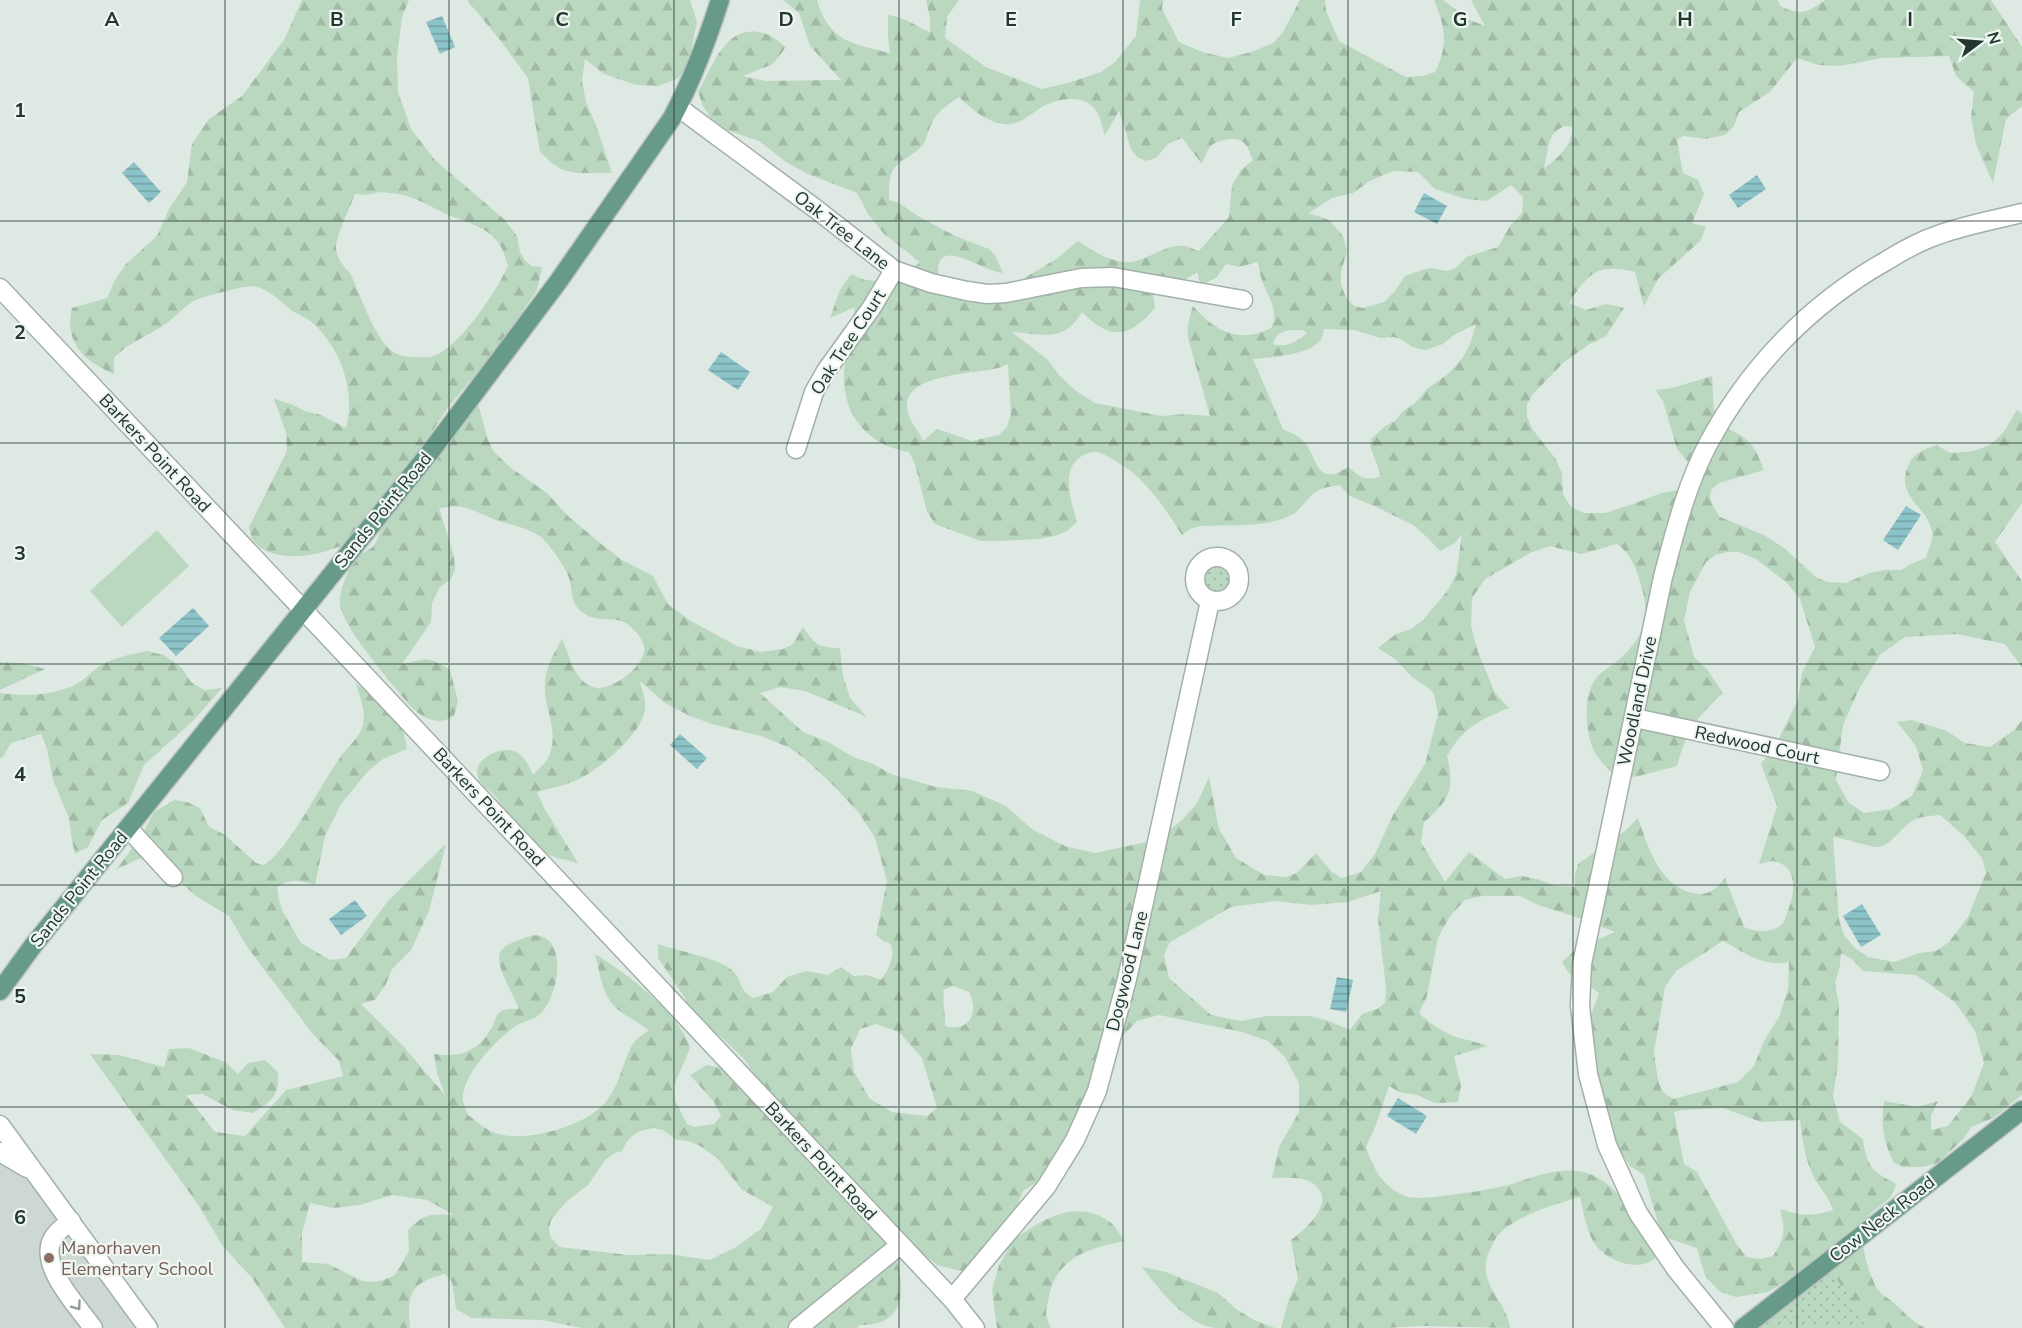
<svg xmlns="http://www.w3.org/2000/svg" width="2022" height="1328" viewBox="0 0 2022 1328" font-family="'Nunito Sans',sans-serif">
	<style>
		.built { fill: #cdd8d3 }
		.green { fill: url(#green-dots) }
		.forest { fill: url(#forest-firs); fill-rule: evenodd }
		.pitch { fill: #bad8c0 }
		.water { fill: url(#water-rules) }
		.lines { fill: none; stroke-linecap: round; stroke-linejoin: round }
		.minor-casing { stroke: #a3b0aa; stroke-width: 21 }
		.major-casing { stroke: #bdc3c1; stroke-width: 21 }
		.minor { stroke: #fff; stroke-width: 18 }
		.major { stroke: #689a8a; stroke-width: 18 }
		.oneway { stroke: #909b98 }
		.grid { fill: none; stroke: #223730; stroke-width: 1.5; stroke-opacity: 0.55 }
		.education-dot { fill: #8d6e63; stroke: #eff6f2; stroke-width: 2 }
		.labels { text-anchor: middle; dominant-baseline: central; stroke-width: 4.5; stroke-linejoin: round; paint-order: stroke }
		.street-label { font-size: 18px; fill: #223730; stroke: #eff6f2 }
		.education-label { font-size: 18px; fill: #785e54; stroke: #eff6f2; text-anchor: start }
		.grid-label { font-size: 20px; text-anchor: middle; font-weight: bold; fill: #223730; stroke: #eff6f2; stroke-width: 4.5; stroke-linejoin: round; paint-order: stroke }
	</style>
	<defs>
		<pattern id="green-dots" width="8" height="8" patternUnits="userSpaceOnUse" patternTransform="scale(1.5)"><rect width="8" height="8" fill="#bad8c0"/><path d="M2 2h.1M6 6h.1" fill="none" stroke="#a0baa5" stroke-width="1.8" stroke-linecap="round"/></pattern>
		<pattern id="forest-firs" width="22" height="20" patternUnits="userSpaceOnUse" patternTransform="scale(1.5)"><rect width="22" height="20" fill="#bad8c0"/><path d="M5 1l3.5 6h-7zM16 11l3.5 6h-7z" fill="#a0baa5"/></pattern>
		<pattern id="water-rules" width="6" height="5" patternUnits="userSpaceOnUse" patternTransform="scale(1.5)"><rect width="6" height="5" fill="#8cc3c9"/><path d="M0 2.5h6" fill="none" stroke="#729fa4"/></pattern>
	</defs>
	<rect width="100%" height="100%" fill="#dfe9e4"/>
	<polygon class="built" points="0,1152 15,1160 148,1328 0,1328"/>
	<g class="green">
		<circle cx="1217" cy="579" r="17"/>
		<polygon points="1825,1264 1899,1328 1743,1328"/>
	</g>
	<g class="forest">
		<path d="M302,0h107l-7,17 -5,39 1,36 13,37 24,31 70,60 12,16 3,16 5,8 6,6 11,1 -5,23 -40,59 -48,57 -45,68 -52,67c-24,13 -79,27 -99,-1 -2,-3 -3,-9 -4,-13l38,-76 -1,-19 -12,-33 17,5 14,7 16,4 25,13c10,-36 -5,-79 -32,-104 -6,-6 -16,-9 -23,-14 -12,-10 -22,-21 -38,-24 -6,-1 -52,11 -58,14 -10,6 -19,16 -28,23 -18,13 -39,19 -53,35v16c-30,-13 -50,-31 -42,-66l35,-10 8,-18 11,-16 31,-28 12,-27 18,-27 5,-38 17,-25 33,-23 42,-56zM380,192c7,1 16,1 23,3 16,4 29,12 43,19 18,8 42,12 53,30 5,6 6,15 9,22 -12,26 -49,83 -77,91 -5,1 -13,0 -18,0 -6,0 -13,-1 -18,-4 -20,-11 -35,-60 -45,-80 -7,-7 -13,-14 -14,-25 -1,-9 15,-43 19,-54l11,1z"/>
		<polygon points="467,0 690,0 697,22 687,68 677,79 658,86 636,85 604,74 585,59 582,81 586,102 596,125 612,173 577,173 563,170 553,164 540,152 528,78 500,40"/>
		<path d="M783,0h34c12,42 36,44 73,53l-2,-15v-23c16,2 28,11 42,17v-13l-4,-19h33l-12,17 -2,21 41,29 56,22 29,-7 30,-10 14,-10 21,-26 4,-36h23l-1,9 17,33 23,10 26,6 23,-6 22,-9 10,-11 17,-32h25l1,11 13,30 67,36 17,-1 12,-4c14,-28 10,-45 -1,-72h9l27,20 15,6 -14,-26h307l2,6c22,10 26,7 45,-6h166l31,47v59l-16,13 -13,64 -17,-39 -5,-27 3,-25 -18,-16 -7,-20 -68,2 -40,8 -23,-1 -21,-7 -27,34 -31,20 -5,14 -9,9 -20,4 -22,-3 -6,4 6,33 15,7 6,14 -12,29 14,4 -6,14 -42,38 -14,27 -9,-34c-38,-9 -46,0 -66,31l17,7 20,-6 18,4 -18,28 -18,9 -25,18 -29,30 -7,11v13l6,13 22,28 7,15 1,21 8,13 13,6h21l28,-9 28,-11 18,-3 24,-9 -26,-32 -14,-48 -7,-11 16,-2 40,-12c2,13 -1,32 6,42 7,11 21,15 30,23 8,8 12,19 16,29l-45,13 -8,7 -1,8 4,10 6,9 44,18 20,13 33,30 11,4 18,1 23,-10 16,-3h16l12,-7 13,-5c2,-10 8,-16 6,-26 -4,-26 -37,-34 -24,-66 5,-13 16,-17 29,-21l13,8 23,-2 17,-6 13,-12 14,-23 5,4v89l-27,39 27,39v86l-17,-23 -48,-10 -52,3 -25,18 -21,34 -16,36 -7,55 12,22 16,11 27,-4 21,-13 11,-26 -7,-24 -19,-24 15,-2 35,11 18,12 25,4 24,-17 8,-10v375l-29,23 -22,9 -7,11 -26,25 -15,4h-20l-9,-4c-10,-20 -14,-40 -10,-62l33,6 21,-6 -7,15v14l17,-4 24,-31 12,-32 -9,-32 -20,-29 -39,-27 -53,-4 -11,-12 -11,-6 -1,13 -5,17 4,22 -1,59 -5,32 7,26 23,17c2,14 4,27 16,35 5,4 11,6 17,10 -5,21 -19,20 -30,35 -10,15 3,57 12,71 4,5 10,8 15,12 12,11 17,18 32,26h-59l-11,-24 -30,-40 -23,8 -34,20 -32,5 -16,-5 -15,-16 -8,-28 -30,-10 -6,-5 -17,-58 -14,-9 -14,-21 -17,-66 -8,-39 -1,-22 9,-25 -31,-21 -6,-10 14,-13 39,-17 -39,-15 -38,-12 -18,-9h-38l-17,4 -15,16 -12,22 -11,58 -8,17c9,9 19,16 32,22 11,5 25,6 37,11l-34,10 7,30 -3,16 -23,1 -18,-8 -18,-3 -10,-6 -13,39 -10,22c8,23 17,41 42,50 13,4 89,-8 104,-13 25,-8 53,-20 80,-9 31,14 46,47 64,75v7c-14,16 -47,5 -59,-10 -11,-14 -13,-34 -17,-50 -24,7 -63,18 -81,37 -4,4 -6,11 -9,16 -4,8 -6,18 -3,27 5,19 21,31 23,51l-88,-2 -37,2h-104l8,-29 9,-20 -7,-39c15,-11 46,-38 23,-56 -11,-8 -29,-6 -42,-6l7,-31 20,-35v-29l-14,-26 -17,-16 -26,-9 -83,-17 -22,6 -23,24 -17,60 -57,75 -17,11 -11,30 -2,21c31,-21 64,-45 100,-20 6,5 10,13 15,19 -35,7 -68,16 -76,55 -3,15 -5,18 2,32h-54l-5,-38 7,-25 9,-15 -28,7 -15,15 -28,-7 -34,-27 -9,12c11,35 15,77 -35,75l-2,3h-275l-41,-8 -69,-2 -16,-9 -4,-27 -7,-8c-35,9 -38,19 -35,54h-125l-33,-50 -30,-33 -23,-39 -109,-152 29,1 45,12 5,-18 20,-1 36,14 13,12 10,-11 17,-3 13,12c1,25 -5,28 -25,41l-20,-3 -31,-16 -16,1 29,37 30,4 41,-46 57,-14 -4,-15 -27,-28 -64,-85 -19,-32 -33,-20 -39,-35 -9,-3 -10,1 -22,11 26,-35 12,-23 20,-12 13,2 13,6 9,19 16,8 31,28 8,2c23,-13 58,-82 75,-106 8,-12 20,-20 24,-34 3,-14 -3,-28 -7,-41 25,18 48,32 51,65l-24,10 -14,11 -28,34 -16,32 -10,49c-16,-5 -23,-7 -38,2l2,13 4,12 18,31 29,17 16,-2 42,-57 58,-57 -17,67 -18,39 -19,19 -7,17 -10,14 -14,4 42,42 42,49 -8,-22 -3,-19c25,4 43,-2 57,-25 4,-6 4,-13 9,-17 5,-4 12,-3 19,-3 -5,-14 -21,-38 -20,-52 0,-8 8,-12 15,-15 8,-3 18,-9 27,-6 27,9 16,62 0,77 -8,8 -20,8 -28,15 -17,12 -51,48 -50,70 0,5 3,12 5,17 8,6 18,15 27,18 30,10 88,-6 109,-29 14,-15 17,-36 26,-55 3,-8 12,-14 19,-19 -12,-9 -30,-16 -39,-29 -9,-13 -11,-33 -15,-47 31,19 84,58 95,94l-16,38 1,14 12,24 7,3 20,-3 7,-8 -7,-14 -24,-27 17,-10 14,3 43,20 -20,-29 -22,-21 -29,-21 -8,-19 -27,-40v-14c19,7 63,14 76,28 9,10 4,17 19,26l20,-6 14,-15 19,-6 22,4 13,-8 13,9 13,-1 14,5c8,-12 14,-22 10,-36l-8,-3 -7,-6 11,-54 -12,-43 -16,-25 -25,-27 -30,-28 -16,-11 -27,-11 -49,-12 -22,-8 -25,-13 -25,-22c2,9 6,18 5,28 -2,24 -47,62 -68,71 -12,6 -27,8 -40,12l7,16 34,55c-10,-3 -25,-5 -35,-11 -11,-7 -22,-19 -30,-29 -7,-8 -11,-19 -18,-27 -7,-8 -18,-12 -18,-25 1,-15 29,-27 41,-18 7,5 12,14 15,22 4,-6 12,-11 15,-17 13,-26 -5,-49 -3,-75 1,-16 9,-30 17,-44 6,13 10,31 20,41 3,4 11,8 16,8 16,1 50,-24 46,-42 -2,-6 -5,-11 -9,-15 -18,-21 -34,-4 -53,-19 -14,-11 -8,-27 -16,-41 -4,-8 -17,-27 -24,-33 -13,-10 -31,-13 -46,-18 -11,-4 -23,-11 -34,-13 -7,-2 -16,1 -23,1l15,48 1,13 -4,10 -11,8 -8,16 -1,19 -29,42c27,-5 24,-9 48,6l8,31 -4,15c-21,14 -41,-5 -53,-21 -17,-22 -56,-65 -61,-90 -2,-14 10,-41 20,-50 5,-4 11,-5 15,-11 3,-5 4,-11 7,-16 25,-42 64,-87 96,-124l10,36 6,12 17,16 36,25 21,23 32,27 22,17 31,16 15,28 21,16 48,26 24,6 22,-3 10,-5 10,-17c11,17 16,21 37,21l3,28 7,22 17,19 -62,-26 -25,-4 -20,6 43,39 25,10 25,15 20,7 18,10 45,13 36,4 34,15 27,24 32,16 30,7 61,-13 26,-20 15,-17 12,-26 10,52 17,29 28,17 22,2 11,-4 19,-20 16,19 10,6 19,-6 14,-18 18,-39 32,-51 13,-50 -4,-20 -4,-5 -18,-12 -17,-18 -17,-11 18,-14 15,-5 13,-10 24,-29 8,-15 6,-41 -7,9 -15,8 -12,-13 -15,-13 -41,-20 -22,-9 -11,-11c-9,2 -19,2 -26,9 -7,6 -12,15 -20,20 -25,15 -65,10 -93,12l-10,3 -8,6c-14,-22 -29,-45 -49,-62 -7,-6 -27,-19 -36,-21 -12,-1 -25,9 -27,20 -4,16 3,35 7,50l-10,9 -12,5 -16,3 -41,2h-17l-46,-17 -8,-12 -12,-48 -6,-12c-46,-7 -71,-44 -64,-90 2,-19 7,-37 10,-55l-25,11 10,-28 11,-16c4,1 9,5 14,6 16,3 44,-7 55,-18l-36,-28 -16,-20 -11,-21 -49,-19 -22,-12 -27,-21 -32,-11 -16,-12 -8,-12 -5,-14c15,-26 28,-72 68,-58 7,2 14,9 20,13l-13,17 -30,12 22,5 76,-1 -31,-34 -11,-33zM959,97c13,13 32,29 52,27 12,-2 18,-9 28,-15 15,-10 43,-16 56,0 5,6 7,18 10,26l14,-24 12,38 6,8 9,4 10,-3 12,-14 14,-6 20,26c2,-6 5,-13 9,-18 6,-6 25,-10 32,-4 5,4 7,12 10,18l-12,10 -9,15 -3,32 -30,34c-5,-1 -9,-4 -14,-5 -19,-3 -36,14 -55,16 -19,1 -37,-11 -52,-21l-20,17 -32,19 -23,22c-26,-19 -27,-18 -59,-17 -3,-4 -6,-7 -6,-12 0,-30 38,-5 51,-1 4,2 9,3 14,4l-8,-18 -6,-6 -34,-13 -37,-20 -19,-13 -10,-3c0,-9 -1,-19 3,-28 5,-11 20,-16 28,-24 8,-7 7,-17 12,-25 5,-12 17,-19 27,-26zM1566,126l6,1c2,16 -16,34 -28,41 5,-17 2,-37 22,-42zM1393,171l25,1 17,17 31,10 21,2 24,-16 12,12 -1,16 -12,13 -12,21 -32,10 -10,11 -9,3 -16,-3 -9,2 -17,6 -10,15 -11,11 -21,6 -9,-2 -8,-8 -5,-14v-12l6,-21 -4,-15 -14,-16 -20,-7 23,-15 21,-5 17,-12zM1258,262c1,6 2,13 4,19 6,16 18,30 9,47 -32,16 -55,4 -78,-22 -4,12 -6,20 -5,32l22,78 -25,-2 -24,2 -66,-13 -19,-12 -17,-16 -11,-15 -36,-28c18,1 43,8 58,-5 5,-4 9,-11 12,-15 29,30 48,25 73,-4l-2,-15 -9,-16 37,5 16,-10 4,13 15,-7 10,-14 13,3zM1476,324l-6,20 -8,15 -14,15 -20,14 -13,15 -12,8 -8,10 -10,5 -13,12 -2,8 11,30c-16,6 -21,1 -33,-9 -35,23 -29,-14 -48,-29 -4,-4 -12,-6 -17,-9l-30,-70c16,-1 54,-4 66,-17 3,-3 4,-8 5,-13l31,1 25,8 13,-1 8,2 11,8 13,3 18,-6 11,-9zM1291,330h11l5,3c-11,9 -19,15 -34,11 3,-10 8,-13 18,-14zM1008,364l3,50 -4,13 -8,8 -27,6 -35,-12 -14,12c-5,-12 -15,-20 -16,-34 -2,-33 65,-33 87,-38 5,-1 9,-3 14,-5zM1617,544c13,9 19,23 23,38 12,37 4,56 -25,81 -7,5 -17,11 -21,18 -11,18 -9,53 1,72 4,7 12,14 18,21l22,3 42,-11c10,-36 19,-48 46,-73l-16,-24 -13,-12 -10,-37 6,-28 16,-30 10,-7 11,-3h12l17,7 31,24 13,16 15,48 -13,26 -4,27 -20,40 -17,24 16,42 -18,58c5,-1 13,-4 18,-2 21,7 18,31 11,48 -1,4 -3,10 -5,13 -10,11 -28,9 -39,4l-19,-49c-11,14 -19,19 -36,14 -30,-9 -42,-47 -51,-74l-12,12 -48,34 -3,11v12l-19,-1 -19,-7 -15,-3 -17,3 -36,-27 -24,30 -24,-40 3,-20c26,-22 31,-33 23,-66 18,-30 31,-35 62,-48l-14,-15 -17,-41 -7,-26 1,-28 13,-19 45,-26 20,-7 31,8zM1940,815l23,20 19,23 4,15 -18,44 -19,25 -13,9 -17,2 -25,9 -26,-5 -13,-9 -11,-13 -5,-15 -6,-83c10,1 40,11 46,10 15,-4 21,-19 33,-26 8,-5 19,-5 28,-6zM1381,891l-3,28 8,69 -1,15 -8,6 -15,5 -12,16 -21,-9 -19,-5h-43l-26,5 -30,-6 -42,-37 -5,-23 6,-13 61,-35 44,-6 36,4 37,-3zM1723,941c23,12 39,26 66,21l-1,27 -9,28 -15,24 -10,25 -16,16 -65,17 -11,-8 -4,-11 -4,-27 11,-66 11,-16zM953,986l16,6c10,20 1,41 -24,34 1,-13 -3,-23 -1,-36zM876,1024l23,8 23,26 15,50 -10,8 -35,-4 -22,-13 -16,-27 -3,-23 9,-20zM1723,1108l38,14 39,-2c2,20 6,44 16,61 7,11 13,17 17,29 -22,7 -31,6 -53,-1 6,22 5,28 -7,47l-12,3 -15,-2 -10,-14 -39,-71 -13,-8 -10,-52 9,-2zM653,1128l10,2 12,9 17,3 10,5 16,12 23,30 32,18 -12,22 -25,18 -26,13 -42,-6 -40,1 -68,-8 -9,-9 -2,-9 2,-9 16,-19 21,-16 17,-25 10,-7 7,-2c7,-16 15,-20 31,-23zM392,1195l35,5 27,15c-23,-1 -29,-2 -46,15l1,21 -14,24 -11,5 -9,2 -13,-1 -34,-17 -26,-2v-28l8,-31 23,5 27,-3z"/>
		<path d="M146,651l18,4 17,12 10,15 13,8 18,-2 -29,33 -49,44 -16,38 -26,17 -14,27 -13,7 -3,-14 -3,-22 -16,-38 -6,-31 -6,-15 -30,9 -8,14 -3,1v-65c23,3 48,3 70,-6 13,-4 20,-15 31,-22 14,-8 30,-10 45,-14z"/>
		<polygon points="0,662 21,663 45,669 0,690"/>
		<path d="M1142,1267l24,5 52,21 18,16 18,11 21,8c-19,0 -40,0 -60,0 -29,-3 -57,-40 -73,-61z"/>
	</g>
	<polygon class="pitch" points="157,530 189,566 122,627 90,591"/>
	<g class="water">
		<polygon points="442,16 455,47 440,54 426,22"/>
		<polygon points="134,162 161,192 149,203 122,173"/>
		<polygon points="1757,175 1766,189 1738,208 1729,195"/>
		<polygon points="1424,193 1447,206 1437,224 1414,212"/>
		<polygon points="721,352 750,372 738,390 708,370"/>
		<polygon points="1906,506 1921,515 1898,550 1883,540"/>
		<polygon points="193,608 209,626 176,656 159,638"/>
		<polygon points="680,734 707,758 697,769 670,745"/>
		<polygon points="355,900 367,916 341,935 329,919"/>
		<polygon points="1862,904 1881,935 1861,947 1843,916"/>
		<polygon points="1337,977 1353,980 1346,1012 1330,1009"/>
		<polygon points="1398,1098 1427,1116 1416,1134 1387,1116"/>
	</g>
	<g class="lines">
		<g class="minor-casing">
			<g id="minor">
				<polyline points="678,107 816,209 894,270 931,283 967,291 987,294 1006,293 1081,278 1113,277 1243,300"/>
				<polyline points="0,288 952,1299 975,1328"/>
				<polyline points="796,449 814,392 826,371 872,307 894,270"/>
				<circle cx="1217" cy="579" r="22"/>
				<polyline points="1635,718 1880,771"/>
				<polyline points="128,828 173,877"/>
				<polyline points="0,1125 148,1328"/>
				<polyline points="0,1152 27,1168"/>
				<path d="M71,1221c-9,7 -19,14 -21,25 -5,27 29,62 43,82"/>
				<polyline points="952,1299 1046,1187 1075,1140 1097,1091 1127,979 1210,601"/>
				<polyline points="798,1328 900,1245"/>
				<path d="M1724,1328l-48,-59 -38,-56 -31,-68 -19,-71 -8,-68 2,-42 81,-387c12,-45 23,-91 45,-133 41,-77 102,-140 178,-183 16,-10 34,-20 52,-26 27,-10 56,-15 84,-22"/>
			</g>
		</g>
		<g class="major-casing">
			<g id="major">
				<path d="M0,991l32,-44 399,-496 127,-169 114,-164c20,-38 35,-77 48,-118"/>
				<polyline points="1743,1328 2022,1110"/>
			</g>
		</g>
		<use href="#minor" class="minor"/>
		<use href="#major" class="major"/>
	</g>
	<defs><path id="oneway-chevron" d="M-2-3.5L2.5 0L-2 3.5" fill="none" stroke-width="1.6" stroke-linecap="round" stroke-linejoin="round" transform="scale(1.5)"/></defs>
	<use class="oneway" href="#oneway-chevron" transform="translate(77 1306) rotate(54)"/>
	<path class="grid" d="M225,0v1328M449,0v1328M674,0v1328M899,0v1328M1123,0v1328M1348,0v1328M1573,0v1328M1797,0v1328M0,221h2022M0,443h2022M0,664h2022M0,885h2022M0,1107h2022"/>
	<circle class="education-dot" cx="49" cy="1258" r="6"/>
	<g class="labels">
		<g class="street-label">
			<text transform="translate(842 230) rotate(38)">Oak Tree Lane</text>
			<text transform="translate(848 342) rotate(-57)">Oak Tree Court</text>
			<text transform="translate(155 453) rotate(47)">Barkers Point Road</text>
			<text transform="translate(383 510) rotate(-51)">Sands Point Road</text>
			<text transform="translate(1637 701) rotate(-78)">Woodland Drive</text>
			<text transform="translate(1757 745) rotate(12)">Redwood Court</text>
			<text transform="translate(489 807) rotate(47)">Barkers Point Road</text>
			<text transform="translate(79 889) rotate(-51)">Sands Point Road</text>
			<text transform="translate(1127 971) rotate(-76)">Dogwood Lane</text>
			<text transform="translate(821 1161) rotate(47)">Barkers Point Road</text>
			<text transform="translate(1882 1219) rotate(-38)">Cow Neck Road</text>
		</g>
		<g class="education-label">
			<text x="61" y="1248">Manorhaven<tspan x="61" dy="21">Elementary School</tspan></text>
		</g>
	</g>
	<g class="grid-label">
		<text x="112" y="26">A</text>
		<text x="337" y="26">B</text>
		<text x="562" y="26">C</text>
		<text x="786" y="26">D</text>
		<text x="1011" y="26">E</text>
		<text x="1236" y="26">F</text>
		<text x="1460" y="26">G</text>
		<text x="1685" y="26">H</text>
		<text x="1910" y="26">I</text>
		<text x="20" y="117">1</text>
		<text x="20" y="339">2</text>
		<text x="20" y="560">3</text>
		<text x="20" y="781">4</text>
		<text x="20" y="1003">5</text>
		<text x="20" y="1224">6</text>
	</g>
	<g transform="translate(1980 42) rotate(74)" stroke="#eff6f2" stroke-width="4.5" paint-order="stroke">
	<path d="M0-4.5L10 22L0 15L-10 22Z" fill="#223730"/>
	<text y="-9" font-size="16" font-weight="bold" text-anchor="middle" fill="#223730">N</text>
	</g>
</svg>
